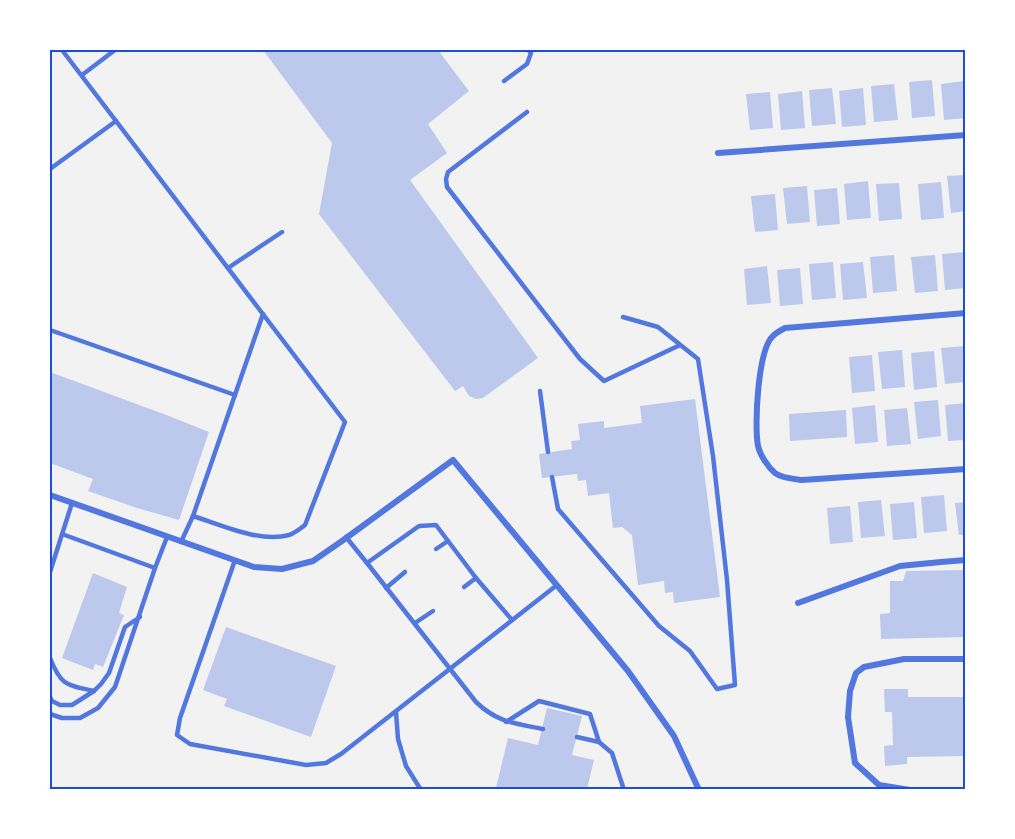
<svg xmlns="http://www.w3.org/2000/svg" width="1015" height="839" viewBox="0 0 1015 839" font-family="'Work Sans',sans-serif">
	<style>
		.building { fill: #bdc9ec }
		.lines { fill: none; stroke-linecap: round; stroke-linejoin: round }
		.service { stroke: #5277de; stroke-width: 4.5 }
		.minor { stroke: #5277de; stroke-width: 6 }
		.neatline { fill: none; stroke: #1d4ed8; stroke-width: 2 }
	</style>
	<rect width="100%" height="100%" fill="#f2f2f2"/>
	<g class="building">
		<polygon points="263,50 438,50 469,91 428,124 447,153 410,180 538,358 483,398 476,399 469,396 463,386 455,391 319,214 332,143"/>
		<polygon points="932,80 935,116 912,118 909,82"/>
		<polygon points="964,81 966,118 944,120 941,84"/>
		<polygon points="894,84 898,120 874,122 871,86"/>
		<polygon points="832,88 836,124 812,126 809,90"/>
		<polygon points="863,88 866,125 842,127 839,91"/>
		<polygon points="802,91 805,128 781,130 778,94"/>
		<polygon points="770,92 773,128 750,130 746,94"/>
		<polygon points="966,175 966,211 951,213 947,176"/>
		<polygon points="868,181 871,218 847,220 844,184"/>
		<polygon points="941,182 944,218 921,220 918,184"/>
		<polygon points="899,183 902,219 879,221 876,184"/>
		<polygon points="807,186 810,222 787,224 783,188"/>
		<polygon points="837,188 840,224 817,226 814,190"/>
		<polygon points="775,194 778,230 755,232 751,196"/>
		<polygon points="965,252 966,288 945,290 942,254"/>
		<polygon points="894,255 897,291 873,293 870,257"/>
		<polygon points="935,255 938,291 915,293 911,257"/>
		<polygon points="833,262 836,298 812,300 809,264"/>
		<polygon points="863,262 867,298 843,300 840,264"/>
		<polygon points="767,266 771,303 747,305 744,269"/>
		<polygon points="800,268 803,304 780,306 777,270"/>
		<polygon points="965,346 966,382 945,384 941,348"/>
		<polygon points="902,350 905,387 882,389 878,352"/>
		<polygon points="934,351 937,387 914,390 911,353"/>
		<polygon points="872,355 875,391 852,393 849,357"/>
		<polygon points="50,372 169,416 209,432 179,520 137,508 88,491 93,479 50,463"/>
		<polygon points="695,399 720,597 674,603 673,592 665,593 664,581 638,585 632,535 622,527 613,528 609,493 588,496 586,480 578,481 577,474 542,478 539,454 572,449 571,441 580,440 578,424 604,421 604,428 642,423 640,406"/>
		<polygon points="938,400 941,436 918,439 914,402"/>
		<polygon points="966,403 966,440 948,441 945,405"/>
		<polygon points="875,405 878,442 855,444 852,408"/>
		<polygon points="907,408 911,444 887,446 884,410"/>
		<polygon points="846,410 847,437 790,441 789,414"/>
		<polygon points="944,495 947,531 924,533 921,497"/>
		<polygon points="881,500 885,536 861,538 858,502"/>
		<polygon points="914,502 917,538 893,540 890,504"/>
		<polygon points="966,502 966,535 959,535 955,503"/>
		<polygon points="850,506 853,542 830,544 827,508"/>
		<polygon points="966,570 966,637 881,639 880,614 890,613 890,581 903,581 906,571"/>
		<polygon points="93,573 127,587 119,613 124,615 103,667 95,664 93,670 62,658"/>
		<polygon points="226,627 336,666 311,737 224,706 227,699 203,690"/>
		<polygon points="884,689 908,689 908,697 966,697 966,756 907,757 907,764 885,766 884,746 893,745 892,712 885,712"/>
		<polygon points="547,708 582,716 572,755 594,760 587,789 503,789 496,788 508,738 538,745"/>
	</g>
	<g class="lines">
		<g class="service">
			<path d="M62,50l283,372 -40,103c-5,4 -10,8 -16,10 -29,8 -68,-10 -96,-19l-12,26"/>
			<polyline points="82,75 115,50"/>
			<polyline points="504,81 527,64 531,53 528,50"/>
			<polyline points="527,112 448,172 446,179 447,187 580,359 604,381 680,345"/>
			<polyline points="50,169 116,121"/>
			<polyline points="228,268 282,232"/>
			<polyline points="50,330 235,395"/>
			<polyline points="540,391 548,452"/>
			<polyline points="552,477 558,509 659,626 690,651 717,689 735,685 727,580 713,456 698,359 658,327 623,317"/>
			<polyline points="193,516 263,314"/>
			<polyline points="62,534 155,568"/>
			<polyline points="346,537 367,563 419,526 436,525 476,578 512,620"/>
			<polyline points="436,549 448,541"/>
			<polyline points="235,560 180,718 177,735 190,744 306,765 326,763 341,754 557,585"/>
			<path d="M367,563l109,139c22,21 38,21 67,27"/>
			<polyline points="50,572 72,503"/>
			<polyline points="464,587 476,578"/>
			<polyline points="386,588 405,572"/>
			<polyline points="415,623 433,611"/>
			<path d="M50,658c11,28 17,27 44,33"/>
			<polyline points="50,697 52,701 60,705 72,705 94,691 101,684 109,673 125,627 140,617"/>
			<polyline points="396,712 398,739 406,766 421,790"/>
			<polyline points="50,714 62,718 80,718 98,708 115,687 155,568 167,537"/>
			<polyline points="506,722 539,701 590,714 599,742"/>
			<polyline points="577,737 599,742 612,753 624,790"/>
		</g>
		<g class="minor">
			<polyline points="718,153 966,135"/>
			<path d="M966,313l-181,15c-4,2 -9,5 -12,8 -15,13 -19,89 -15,110 2,9 10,21 17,27 6,5 19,6 27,7l164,-11"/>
			<polyline points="50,495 254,567 282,569 313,561 342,541 453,460 628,671 674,736 699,790"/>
			<polyline points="798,603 900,566 941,562 966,560"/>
			<polyline points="910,790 879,785 855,763 848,717 850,691 856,673 864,667 904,659 966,659"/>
		</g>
	</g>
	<rect width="1015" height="839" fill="none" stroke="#ffffff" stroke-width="102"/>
	<rect x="51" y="51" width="913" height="737" class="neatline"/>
</svg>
